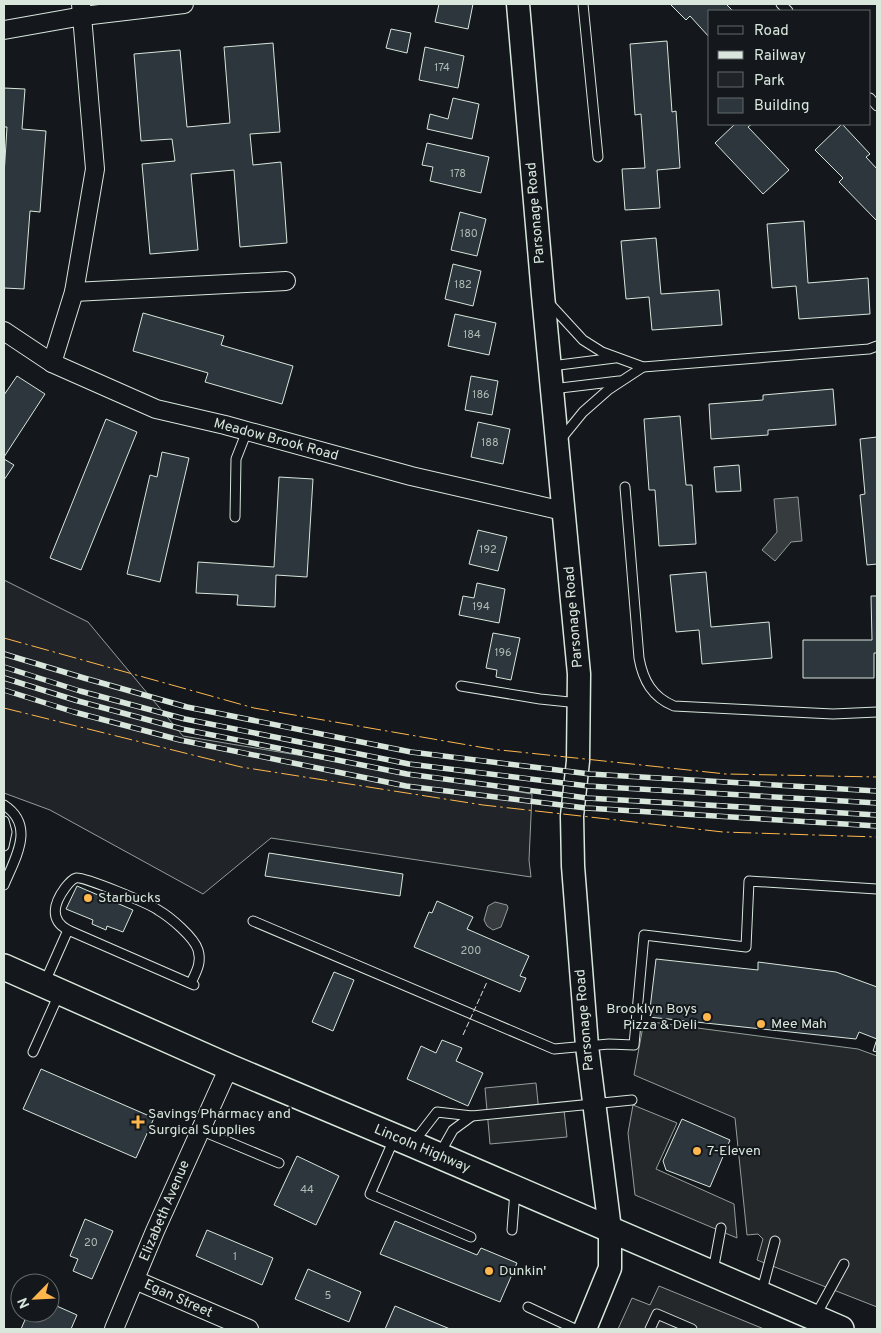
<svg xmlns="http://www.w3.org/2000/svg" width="881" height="1333" viewBox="0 0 881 1333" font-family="Overpass,sans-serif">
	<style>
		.green { fill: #202428; stroke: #939e99 }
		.parking { fill: #24282b; stroke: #939e99 }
		.water { fill: #363b3e; stroke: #939e99 }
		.building { fill: #2c363c; stroke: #d8e6dc }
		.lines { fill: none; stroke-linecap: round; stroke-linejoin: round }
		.service-casing { stroke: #d8e6dc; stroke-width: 11 }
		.minor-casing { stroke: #d8e6dc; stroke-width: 20 }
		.tertiary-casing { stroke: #d8e6dc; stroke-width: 25 }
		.secondary-casing { stroke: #d8e6dc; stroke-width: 28 }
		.service { stroke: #14181c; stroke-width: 9 }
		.minor { stroke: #14181c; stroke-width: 18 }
		.tertiary { stroke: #14181c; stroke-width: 22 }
		.secondary { stroke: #14181c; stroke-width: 25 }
		.rail-casing { stroke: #d8e6dc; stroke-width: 5.5 }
		.rail { stroke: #14181c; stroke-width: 4; stroke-dasharray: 11; stroke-linecap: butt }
		.fence { stroke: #d8e6dc; stroke-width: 1; stroke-dasharray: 6 2.5; stroke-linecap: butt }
		.power { stroke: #ffb74d; stroke-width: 1; stroke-dasharray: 18 4 2.5 4; stroke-linecap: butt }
		.poi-dot { fill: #ffb74d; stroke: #14181c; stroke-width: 2 }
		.labels { text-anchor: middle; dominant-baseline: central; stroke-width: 4; stroke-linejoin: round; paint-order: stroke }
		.number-label { font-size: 11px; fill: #adbab4 }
		.street-label { font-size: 14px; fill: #d8e6dc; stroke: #14181c }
		.poi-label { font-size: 14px; fill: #d8e6dc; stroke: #14181c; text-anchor: start }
	</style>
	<rect width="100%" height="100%" fill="#14181c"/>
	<polygon class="green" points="4,580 88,622 183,736 532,794 529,860 531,877 271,838 203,894 50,810 4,793"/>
	<g class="parking">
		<polygon points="644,1021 858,1049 877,1056 877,1307 757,1260 763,1239 758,1234 747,1235 735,1118 634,1075"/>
		<polygon points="536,1083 539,1112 564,1110 567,1137 490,1144 485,1088"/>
		<polygon points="633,1105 677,1123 656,1169 734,1204 737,1238 635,1195 628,1133"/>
		<polygon points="659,1286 764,1329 618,1329 632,1298 650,1305"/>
	</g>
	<g class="water">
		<polygon points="798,497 802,541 791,542 775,561 762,550 777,532 774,499"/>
		<polygon points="495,902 507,905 508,908 501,927 493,930 487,926 484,920 488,906"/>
	</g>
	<g class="building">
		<polygon points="439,4 473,4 468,29 435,22"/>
		<polygon points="670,4 726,4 733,11 710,11 710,38 690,16 686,20"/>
		<polygon points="391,29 411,33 407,53 386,48"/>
		<polygon points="667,41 672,112 676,111 680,168 657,170 660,208 625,210 622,169 645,168 641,114 635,115 630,44"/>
		<polygon points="273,43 280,132 250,134 253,165 281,162 287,243 240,247 234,170 191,174 198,250 150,254 142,164 175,161 172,139 141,141 134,54 180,50 187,127 230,123 224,47"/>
		<polygon points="425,47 464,56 458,88 419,80"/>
		<polygon points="4,88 25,89 22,129 46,131 40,212 30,211 24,289 4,288 4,175 7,127 4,127"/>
		<polygon points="453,98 479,104 472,139 427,129 430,114 448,119"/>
		<polygon points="735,124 752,124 748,127 789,170 763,194 715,143"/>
		<polygon points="842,124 870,154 866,157 877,169 877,221 839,182 843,178 815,150"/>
		<polygon points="427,143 489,157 481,193 430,181 433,167 422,165"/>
		<polygon points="460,212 486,219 477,256 451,250"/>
		<polygon points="804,221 808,283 868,278 870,314 799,319 796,286 772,288 767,224"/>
		<polygon points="656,238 661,294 719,290 722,325 652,330 649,297 626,299 621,241"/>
		<polygon points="453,264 481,271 473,306 445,299"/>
		<polygon points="143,313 224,336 221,345 293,366 282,404 205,382 208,373 133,351"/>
		<polygon points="455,314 496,323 489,355 448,346"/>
		<polygon points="17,376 45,394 4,457 4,395"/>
		<polygon points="471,376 498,381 492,415 465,410"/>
		<polygon points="833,389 836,425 768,430 768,435 711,439 709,404 763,400 763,395"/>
		<polygon points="680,416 686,485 692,485 696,544 659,546 655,490 649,490 644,419"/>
		<polygon points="106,419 137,432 81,570 50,558"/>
		<polygon points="478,422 510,429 503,464 471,457"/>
		<polygon points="877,437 877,564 867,565 860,495 865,494 860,439"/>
		<polygon points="162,452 189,458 160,582 127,574 150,475 157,477"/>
		<polygon points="4,459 14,465 4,480"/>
		<polygon points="739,465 741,491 716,492 714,467"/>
		<polygon points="279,477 313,479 307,577 276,575 275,607 237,605 238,595 196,593 198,562 274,567"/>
		<polygon points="478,530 507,537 498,571 469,564"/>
		<polygon points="706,572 711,627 769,622 772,658 702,664 699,630 676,632 670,575"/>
		<polygon points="477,583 505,589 499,623 459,615 463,596 474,598"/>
		<polygon points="871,596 877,596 877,653 874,653 874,678 803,678 803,640 872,640"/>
		<polygon points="493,633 520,638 511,680 496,677 497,670 486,668"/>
		<polygon points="269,853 403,874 400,896 265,876"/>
		<polygon points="77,886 133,910 123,932 107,926 106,930 92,924 93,920 66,909"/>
		<polygon points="437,901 473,917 467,929 529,956 520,976 526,978 520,992 414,947 429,912 432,913"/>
		<polygon points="656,959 758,970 758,962 836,972 877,987 877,1052 873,1051 877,1039 859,1032 856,1039 649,1017"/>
		<polygon points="334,972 354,980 333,1031 312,1022"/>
		<polygon points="442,1040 462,1048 456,1061 483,1073 468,1106 407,1079 421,1046 436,1053"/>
		<polygon points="41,1069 154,1118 136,1158 23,1109"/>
		<polygon points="682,1119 730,1140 710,1187 666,1170 663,1161"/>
		<polygon points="297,1156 339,1176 316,1225 274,1205"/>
		<polygon points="85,1219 113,1231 92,1279 73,1271 78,1259 70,1256"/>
		<polygon points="395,1221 477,1255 481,1248 517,1263 500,1302 380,1254"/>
		<polygon points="207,1230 273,1258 262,1285 196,1256"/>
		<polygon points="308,1269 361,1292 349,1322 295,1299"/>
		<polygon points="50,1303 77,1315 71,1329 21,1329 28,1313 50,1313"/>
		<polygon points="395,1306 450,1329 385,1329"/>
	</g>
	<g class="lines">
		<g class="service-casing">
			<g id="service">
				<polyline points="583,4 598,157"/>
				<polyline points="781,4 788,11"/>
				<polyline points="870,98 877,106"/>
				<polyline points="549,303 583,340 602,352 643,367 869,349 877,346"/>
				<polyline points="551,366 615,358"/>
				<polyline points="552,389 619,381"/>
				<polyline points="561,439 583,412 608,390 643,367"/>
				<path d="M625,487l14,171c4,22 13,39 35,48l159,8 44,-2"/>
				<polyline points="235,517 236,459 247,431"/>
				<polyline points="461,686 540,699 579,703"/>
				<path d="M4,805c32,21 11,53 0,80"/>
				<polyline points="4,821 7,832 4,846"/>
				<polyline points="253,921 554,1049 609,1044 634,1045 644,935 746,947 749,881 877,889"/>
				<path d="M68,930c-19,-10 -14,-27 -3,-42 3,-4 7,-9 11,-10 7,-2 74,26 82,32 12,7 36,27 40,40 4,13 -2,22 -7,33"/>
				<polyline points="44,984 68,930 194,985"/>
				<polyline points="33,1052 59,994"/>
				<polyline points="200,1130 279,1163"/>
				<polyline points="394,1139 370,1194 471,1237"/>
				<polyline points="413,1143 437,1112 472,1116 632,1100"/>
				<polyline points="439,1155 453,1130 472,1116"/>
				<polyline points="512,1230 515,1191"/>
				<polyline points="713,1271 721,1228"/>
				<polyline points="761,1294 775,1241"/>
				<polyline points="528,1307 575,1329"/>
				<polyline points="816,1315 844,1264"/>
				<polyline points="650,1329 657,1314 692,1329"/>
			</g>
		</g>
		<g class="minor-casing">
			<g id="minor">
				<polyline points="4,30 83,16 184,4"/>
				<polyline points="74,292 286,281"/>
				<polyline points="4,331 52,363 156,409 225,425 411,476 563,511"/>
				<polyline points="52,363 74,292 95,169 81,4"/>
				<polyline points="135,1280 249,1329"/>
				<polyline points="114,1329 155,1231 229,1067"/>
			</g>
		</g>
		<g class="tertiary-casing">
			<polyline id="tertiary" points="518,4 543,295 579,674 578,761 572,816 573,866 587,1046 610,1229 610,1268 585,1329"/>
		</g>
		<g class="secondary-casing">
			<polyline id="secondary" points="4,967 229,1067 412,1144 841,1329"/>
		</g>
		<use href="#service" class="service"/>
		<use href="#minor" class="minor"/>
		<use href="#tertiary" class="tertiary"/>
		<use href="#secondary" class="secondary"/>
		<g class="rail-casing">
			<g id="rail">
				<polyline points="4,654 84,678 187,707 411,752 590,774 877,791"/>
				<polyline points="4,667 80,691 185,719 409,764 588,786 877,803"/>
				<polyline points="4,678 78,701 182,729 407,774 587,798 877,815"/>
				<polyline points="4,690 74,712 180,740 406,786 586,808 877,826"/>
			</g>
		</g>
		<use href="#rail" class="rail"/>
		<polyline class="fence" points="463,1035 487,982"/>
		<g class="power">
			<polyline points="4,638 254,708 491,749 726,774 877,777"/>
			<polyline points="4,708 241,767 483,805 723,832 877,837"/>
		</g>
	</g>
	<g class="poi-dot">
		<circle cx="88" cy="898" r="5"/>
		<circle cx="707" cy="1017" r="5"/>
		<circle cx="761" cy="1024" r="5"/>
		<path d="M135.5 1114.5h5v5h5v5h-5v5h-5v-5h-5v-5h5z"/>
		<circle cx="697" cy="1151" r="5"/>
		<circle cx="489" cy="1271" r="5"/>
	</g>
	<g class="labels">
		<g class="number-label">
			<text x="442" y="68">174</text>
			<text x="458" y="174">178</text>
			<text x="469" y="234">180</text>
			<text x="463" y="285">182</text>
			<text x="472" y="335">184</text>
			<text x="481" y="395">186</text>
			<text x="490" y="443">188</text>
			<text x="488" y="550">192</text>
			<text x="481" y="607">194</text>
			<text x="503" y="653">196</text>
			<text x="471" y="951">200</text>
			<text x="307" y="1190">44</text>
			<text x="91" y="1243">20</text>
			<text x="235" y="1257">1</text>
			<text x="328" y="1296">5</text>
		</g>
		<g class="street-label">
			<text transform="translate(536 213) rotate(-95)">Parsonage Road</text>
			<text transform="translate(276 440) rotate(15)">Meadow Brook Road</text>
			<text transform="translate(574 617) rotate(-95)">Parsonage Road</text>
			<text transform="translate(585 1020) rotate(-95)">Parsonage Road</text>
			<text transform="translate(422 1149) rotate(23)">Lincoln Highway</text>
			<text transform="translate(165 1211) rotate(-67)">Elizabeth Avenue</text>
			<text transform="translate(178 1299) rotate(24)">Egan Street</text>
		</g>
		<g class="poi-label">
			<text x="98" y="898">Starbucks</text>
			<text x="697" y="1009" text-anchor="end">Brooklyn Boys<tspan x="697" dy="16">Pizza &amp; Deli</tspan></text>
			<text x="771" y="1024">Mee Mah</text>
			<text x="148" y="1114">Savings Pharmacy and<tspan x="148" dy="16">Surgical Supplies</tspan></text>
			<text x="707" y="1151">7-Eleven</text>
			<text x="499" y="1271">Dunkin'</text>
		</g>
	</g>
	<rect width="881" height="1333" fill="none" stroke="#d8e6dc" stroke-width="10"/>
	<rect x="708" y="10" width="162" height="115" fill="#14181c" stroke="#626a69"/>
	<rect x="718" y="26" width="25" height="8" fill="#14181c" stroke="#626a69"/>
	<text x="754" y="35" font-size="15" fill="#d8e6dc">Road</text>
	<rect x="718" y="51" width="25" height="8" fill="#d8e6dc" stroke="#626a69"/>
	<text x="754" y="60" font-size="15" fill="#d8e6dc">Railway</text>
	<rect x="718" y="72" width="25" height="15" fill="#202428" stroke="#626a69"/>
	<text x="754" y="85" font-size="15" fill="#d8e6dc">Park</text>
	<rect x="718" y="98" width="25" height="15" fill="#2c363c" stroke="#626a69"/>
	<text x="754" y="110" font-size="15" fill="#d8e6dc">Building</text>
	<g transform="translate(35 1298) rotate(246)"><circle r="24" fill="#14181c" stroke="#626a69"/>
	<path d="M0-4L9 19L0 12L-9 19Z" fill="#ffb74d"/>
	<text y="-8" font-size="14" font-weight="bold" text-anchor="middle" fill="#d8e6dc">N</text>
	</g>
</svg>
